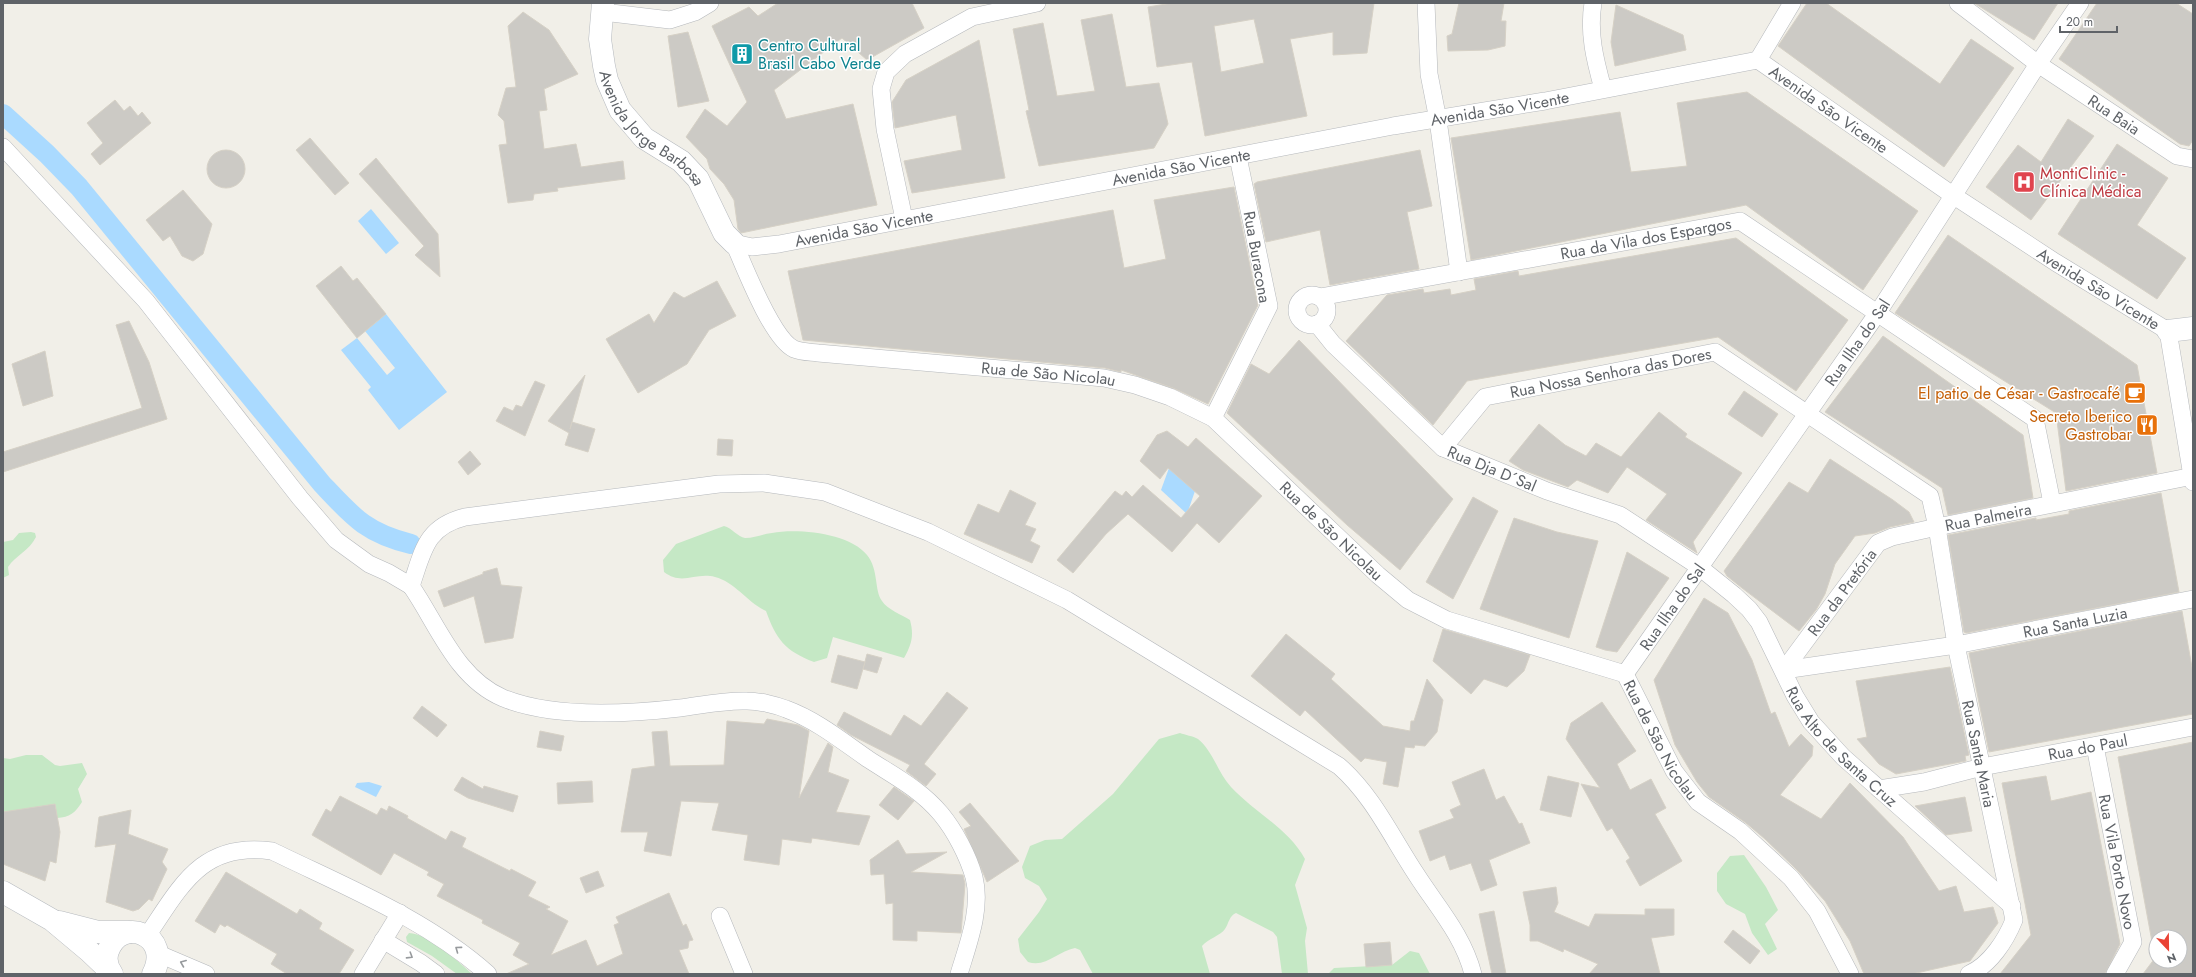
<svg xmlns="http://www.w3.org/2000/svg" width="2196" height="977" viewBox="0 0 2196 977" font-family="Jost,sans-serif">
	<style>
		.green { fill: #c5e8c5 }
		.water { fill: #aadaff }
		.lines { fill: none; stroke-linecap: round; stroke-linejoin: round }
		.canal { stroke: #aadaff; stroke-width: 20 }
		.building { fill: #cccac5; stroke: #d6d1c6; fill-rule: evenodd }
		.street-casing { stroke: #b5b8bc; stroke-width: 18 }
		.secondary-casing { stroke: #b6babf; stroke-width: 23 }
		.street { stroke: #fff; stroke-width: 17 }
		.secondary { stroke: #fff; stroke-width: 22 }
		.oneway { stroke: #979a9d }
		.labels { text-anchor: middle; dominant-baseline: central; stroke-width: 3; stroke-linejoin: round; paint-order: stroke }
		.culture-label { font-size: 16px; fill: #0d838f; stroke: #fff; text-anchor: start }
		.street-label { font-size: 16px; fill: #5f6368; stroke: #fff }
		.health-label { font-size: 16px; fill: #be3a42; stroke: #fff; text-anchor: start }
		.food-label { font-size: 16px; fill: #c56008; stroke: #fff; text-anchor: end }
	</style>
	<rect width="100%" height="100%" fill="#f1efe8"/>
	<g class="green">
		<path d="M724,526c8,2 14,11 21,12 10,0 17,-4 27,-5 25,-5 78,0 95,22 12,15 7,35 15,46 5,8 20,14 28,19 4,15 2,24 -6,38l-71,-21 -6,21 -13,4c-29,-11 -38,-23 -48,-51 -18,-8 -31,-29 -51,-34 -20,-5 -33,9 -51,-5l-1,-12 13,-16z"/>
		<path d="M31,532l4,1 1,4c-7,14 -20,18 -28,30l1,8 -6,3v-36l10,-2 6,-7z"/>
		<path d="M1180,733c5,2 13,3 18,6 15,12 20,34 33,48 23,25 57,41 74,72l-10,26 12,43 -2,13 3,33h-26l-5,-37 -4,-5 -37,-19c-7,3 -7,10 -11,16 -5,7 -16,9 -23,17l8,28h-117l-13,-24 -5,-2c-17,3 -29,20 -47,14l-8,-10 -2,-13 21,-27 8,-13 -8,-13 -14,-8 -3,-11 8,-21 15,-6 17,-1 51,-45 46,-55z"/>
		<path d="M26,755h16l13,10 5,1 22,-3 5,11 -9,15 4,13c-7,11 -12,15 -25,16l-2,-14 -52,9v-55l7,1z"/>
		<polygon points="1744,855 1766,887 1778,910 1765,924 1777,949 1768,955 1752,933 1745,914 1726,904 1717,891 1717,873 1730,856"/>
		<path d="M409,933c20,1 49,28 63,41h-15l-25,-18 -25,-14 -1,-5z"/>
		<polygon points="1410,951 1419,953 1430,974 1328,974 1334,968 1392,965"/>
	</g>
	<g class="water">
		<polygon points="371,209 399,243 386,254 358,221"/>
		<polygon points="386,314 447,392 399,430 368,390 371,387 341,350 357,338 387,375 395,368 365,331"/>
		<polygon points="1169,468 1195,491 1187,514 1161,490"/>
		<polygon points="369,782 382,786 376,797 355,787 357,783"/>
	</g>
	<g class="lines">
		<path class="canal" d="M3,114l44,40 32,33 243,297c31,33 44,49 89,60"/>
	</g>
	<g class="building">
		<polygon points="778,3 912,3 924,28 867,60 842,38 774,90 786,119 853,104 877,205 741,233 738,229 734,200 724,184 710,169 707,159 686,137 705,109 727,126 747,102 712,26 749,7 758,16"/>
		<path d="M1172,3h202l-7,50 -34,2v-23l-43,7 17,77 -102,20 -13,-74 -35,5 -9,-60zM1254,19l10,44 -43,9 -7,-46z"/>
		<polygon points="1459,3 1504,3 1501,21 1506,21 1505,46 1488,50 1448,51 1447,36 1452,34"/>
		<polygon points="1807,3 1826,3 1940,84 1971,39 2014,68 1944,167 1778,46"/>
		<polygon points="1974,3 2058,3 2034,40"/>
		<polygon points="2097,3 2176,3 2193,14 2193,140 2189,146 2180,144 2059,59"/>
		<polygon points="1616,5 1683,35 1686,50 1615,66 1611,42"/>
		<polygon points="523,12 549,30 578,74 544,89 547,110 539,111 544,149 576,144 581,167 623,161 625,179 557,188 558,191 534,194 533,200 508,203 499,145 507,144 504,121 498,115 506,88 516,87 508,26"/>
		<polygon points="1112,14 1126,87 1159,83 1168,124 1154,148 1039,166 1026,111 1029,110 1013,29 1043,23 1057,96 1095,91 1081,20"/>
		<polygon points="688,32 709,101 678,107 668,36"/>
		<polygon points="979,40 1005,178 912,193 904,161 962,150 956,115 895,128 892,102 906,80"/>
		<polygon points="1747,92 1918,211 1863,290 1746,205 1471,260 1451,138 1620,112 1631,172 1687,166 1677,103"/>
		<polygon points="115,100 124,111 130,106 138,116 142,112 151,123 100,165 91,154 103,143 87,123"/>
		<polygon points="2068,119 2094,136 2031,220 1986,187 2018,145 2041,162"/>
		<polygon points="310,138 349,183 335,195 296,150"/>
		<polygon points="2117,144 2168,178 2137,225 2186,258 2157,299 2058,234"/>
		<circle cx="226" cy="169" r="19"/>
		<polygon points="1420,150 1432,206 1407,212 1419,269 1330,285 1320,230 1266,242 1254,184 1257,182"/>
		<polygon points="376,158 438,234 440,277 415,255 424,246 359,174"/>
		<polygon points="1234,187 1258,305 1208,404 1173,388 1121,370 1121,372 1105,368 803,340 788,271 1113,210 1124,268 1166,259 1154,200"/>
		<polygon points="183,190 212,224 203,254 193,261 182,256 170,236 163,241 146,220"/>
		<polygon points="1948,235 2137,365 2157,473 2066,491 2056,413 1895,313"/>
		<polygon points="1736,238 1848,320 1796,391 1718,337 1467,381 1433,425 1346,341 1387,295 1423,289 1424,293 1450,289 1451,295 1476,290 1474,279 1518,271 1519,276"/>
		<polygon points="341,266 353,281 357,278 386,314 357,338 316,286"/>
		<polygon points="717,281 736,316 709,330 687,364 638,393 606,339 649,314 654,323 674,292 684,298"/>
		<polygon points="129,321 149,362 167,419 3,472 3,452 142,408 116,325"/>
		<polygon points="1883,336 2023,435 2033,498 1948,515 1942,488 1825,412"/>
		<polygon points="1299,340 1453,499 1400,570 1347,525 1227,413 1251,364 1269,374"/>
		<polygon points="45,351 53,396 23,406 12,364"/>
		<polygon points="585,375 570,429 572,422 595,429 588,452 565,445 569,433 548,421"/>
		<polygon points="535,381 545,385 525,436 496,421 504,407 513,411 516,405 522,407"/>
		<polygon points="1744,391 1778,414 1762,437 1728,414"/>
		<polygon points="1659,412 1687,434 1685,437 1742,473 1693,542 1697,553 1646,520 1667,494 1627,467 1608,493 1577,480 1568,487 1523,470 1509,461 1539,424 1565,445 1586,456 1596,443 1621,457"/>
		<polygon points="1167,431 1188,447 1196,438 1262,496 1219,543 1197,523 1172,552 1128,514 1106,534 1073,573 1057,560 1115,491 1122,496 1126,491 1132,497 1143,485 1181,518 1200,496 1168,468 1160,479 1140,461 1157,435"/>
		<polygon points="718,439 733,440 732,456 717,455"/>
		<polygon points="470,451 481,464 468,475 458,462"/>
		<polygon points="1830,459 1893,500 1909,512 1914,522 1890,527 1875,533 1855,536 1835,564 1825,594 1816,610 1799,631 1742,588 1727,576 1724,571 1789,482 1808,493"/>
		<polygon points="1010,490 1036,503 1025,525 1036,529 1030,541 1040,546 1032,563 964,534 978,504 999,513"/>
		<polygon points="2161,493 2179,592 1966,633 1964,632 1948,535 2036,518 2036,520 2069,514 2069,511"/>
		<polygon points="1473,497 1498,511 1453,599 1426,582"/>
		<polygon points="1514,518 1557,532 1598,541 1569,638 1480,609"/>
		<polygon points="1627,552 1669,578 1617,652 1605,650 1596,647"/>
		<polygon points="497,568 501,585 522,587 513,638 485,643 474,596 444,607 438,591 483,574 483,572"/>
		<polygon points="1704,598 1728,613 1752,660 1771,714 1775,712 1789,747 1801,734 1813,746 1812,756 1780,795 1821,819 1850,783 1903,837 1939,891 1956,886 1964,912 1993,907 1998,923 1970,961 1912,974 1864,974 1850,941 1825,901 1798,871 1765,839 1746,823 1709,797 1697,782 1675,745 1654,680"/>
		<polygon points="2182,611 2193,673 2193,714 1989,752 1969,653"/>
		<polygon points="1443,629 1530,655 1524,671 1507,687 1484,679 1471,694 1433,661"/>
		<polygon points="1286,634 1335,674 1331,679 1383,726 1410,731 1411,721 1414,721 1427,679 1443,700 1437,732 1425,746 1415,745 1414,748 1405,747 1398,787 1383,784 1387,762 1365,758 1361,762 1305,710 1300,716 1251,676"/>
		<polygon points="867,654 882,658 877,673 863,669"/>
		<polygon points="838,655 865,662 857,689 831,682"/>
		<polygon points="1950,667 1969,755 1965,756 1966,761 1896,774 1879,764 1857,739 1867,737 1856,681"/>
		<polygon points="947,692 968,708 924,764 936,774 926,786 906,771 910,765 851,735 837,725 844,712 891,736 904,715 921,726"/>
		<polygon points="1602,702 1636,751 1617,764 1630,790 1651,779 1666,808 1655,814 1682,861 1640,886 1626,861 1630,858 1612,828 1607,831 1581,784 1600,788 1566,739 1571,723"/>
		<polygon points="422,706 447,725 437,737 413,718"/>
		<polygon points="767,719 798,725 809,731 799,798 828,743 833,747 828,772 849,780 836,812 870,816 859,845 812,838 811,843 782,839 779,865 744,860 748,835 712,830 719,803 681,801 671,856 644,851 648,832 621,832 632,769 655,766 652,732 667,731 670,766 724,765 727,721 764,724"/>
		<polygon points="540,731 564,736 561,751 537,747"/>
		<path d="M2193,742v232h-50l12,-16 -37,-201zM2156,937h24v24h-24z"/>
		<polygon points="1484,769 1496,800 1504,796 1519,824 1522,823 1530,843 1489,860 1497,885 1481,891 1471,863 1450,870 1445,855 1430,861 1419,831 1454,818 1450,810 1461,805 1452,782"/>
		<polygon points="1548,776 1579,783 1571,817 1540,810"/>
		<polygon points="2046,776 2051,801 2091,792 2120,944 2105,974 2000,974 2031,935 2002,783"/>
		<polygon points="462,777 483,789 484,786 518,796 513,812 468,798 454,790"/>
		<polygon points="592,781 593,802 558,804 557,783"/>
		<polygon points="894,787 914,801 898,820 879,805"/>
		<polygon points="340,796 377,815 381,808 387,811 389,806 408,816 407,818 446,840 451,831 466,838 462,847 510,871 511,869 536,882 528,896 550,907 546,909 568,921 551,955 586,940 597,966 623,954 614,925 619,923 616,917 669,893 683,926 686,924 693,940 689,941 688,948 679,950 689,974 506,974 529,964 513,955 520,943 482,923 483,920 437,896 444,884 427,875 429,872 394,853 381,875 312,835 326,809 331,812"/>
		<polygon points="1965,797 1972,831 1946,835 1915,806"/>
		<polygon points="970,803 1019,861 987,882 964,829 971,826 959,812"/>
		<polygon points="55,804 60,832 56,863 50,861 45,881 3,864 3,812"/>
		<polygon points="131,810 128,834 168,849 162,862 167,869 152,901 149,899 139,909 133,911 106,902 116,844 95,847 99,817"/>
		<polygon points="898,840 906,854 947,852 911,872 963,875 965,884 961,933 917,931 917,941 893,940 893,903 886,904 884,874 871,875 870,860"/>
		<polygon points="598,871 604,886 586,893 580,878"/>
		<polygon points="226,872 297,914 300,909 322,923 319,929 354,950 339,974 287,974 271,964 277,954 227,925 225,927 220,924 215,933 195,921"/>
		<polygon points="1556,887 1558,903 1554,912 1589,927 1595,914 1645,915 1645,909 1674,909 1674,935 1651,938 1660,974 1589,974 1598,964 1564,949 1563,952 1538,941 1530,941 1530,925 1523,892"/>
		<polygon points="1494,911 1506,974 1492,974 1479,914"/>
		<polygon points="1733,930 1760,951 1750,964 1724,942"/>
		<polygon points="1390,942 1392,965 1366,967 1364,944"/>
	</g>
	<g class="lines">
		<g class="street-casing">
			<g id="street">
				<polyline points="1426,3 1429,74 1438,120 1459,272"/>
				<path d="M1593,3c-5,30 2,57 10,86"/>
				<path id="s1" d="M1958,3l80,61 139,92 16,3"/>
				<polyline points="603,12 670,20 695,12 710,3"/>
				<polyline points="1758,60 1792,3"/>
				<path d="M3,147l143,154 154,197 36,42 33,24 20,9 22,13c12,-34 14,-59 54,-69l254,-33 45,-1 61,9 103,40 139,68 272,166c34,30 52,70 77,108 21,33 47,61 57,100"/>
				<polyline points="904,219 885,129 881,89 886,72 905,54 972,17 1037,3"/>
				<path id="s2" d="M734,243l18,4 27,-3 614,-118 152,-25 213,-41 196,136 101,66 113,69 25,151"/>
				<path id="s3" d="M734,243c10,23 38,96 60,106 7,3 16,3 24,4l286,25 31,7 35,12 43,21 165,157 30,25 39,20 178,54 49,97 24,31 42,29 51,47 26,33 33,63"/>
				<circle cx="1312" cy="310" r="15"/>
				<path id="s4" d="M1320,297l420,-76 295,198 17,84"/>
				<path id="s5" d="M1317,324l16,20 110,104 104,43 73,24 78,51 36,29 15,14 10,13 36,74 16,26 32,35 169,149"/>
				<polyline points="1213,418 1269,306 1238,157"/>
				<path id="s6" d="M1443,448l42,-51 230,-45 215,144 7,31 256,-51"/>
				<path d="M411,586c27,39 45,92 92,112 49,20 125,16 177,10 22,-3 45,-8 67,-7 12,0 29,4 39,8 30,11 56,32 82,50 26,17 52,30 73,55 14,17 27,42 33,63 8,32 -6,67 -15,97"/>
				<path id="s7" d="M1784,670l94,-127 14,-6 45,-10 19,118 58,275c-8,20 -24,45 -45,54"/>
				<path id="s8" d="M1784,670l172,-25 237,-46"/>
				<path id="s9" d="M1625,674l252,-360 161,-250 42,-61"/>
				<path id="s10" d="M2095,746l38,196 -18,32"/>
				<path id="s11" d="M1879,789l45,-7 58,-15 211,-40"/>
				<polyline points="720,916 744,974"/>
				<path d="M147,936c34,-50 55,-95 125,-85 74,36 154,68 216,123"/>
				<polyline points="383,940 421,963 436,974"/>
				<polyline points="159,954 206,974"/>
				<polyline points="363,974 400,913"/>
			</g>
		</g>
		<g class="secondary-casing">
			<g id="secondary">
				<path id="s12" d="M603,3l-3,36 4,27 3,14 13,30 24,28 37,23 17,18 26,54 10,10"/>
				<polyline points="2168,331 2193,328"/>
				<polyline points="3,892 52,920 89,951 109,970 109,974"/>
				<polyline points="59,922 98,932 129,932"/>
				<path d="M112,974c-5,-7 -7,-15 -4,-23 13,-36 65,-16 45,23"/>
			</g>
		</g>
		<use href="#street" class="street"/>
		<use href="#secondary" class="secondary"/>
	</g>
	<defs><path id="oneway-chevron" d="M-2-3.5L2.5 0L-2 3.5" fill="none" stroke-width="1.6" stroke-linecap="round" stroke-linejoin="round"/></defs>
	<g class="oneway">
		<use href="#oneway-chevron" transform="translate(458 949) rotate(-144)"/>
		<use href="#oneway-chevron" transform="translate(410 956) rotate(32)"/>
		<use href="#oneway-chevron" transform="translate(183 963) rotate(-158)"/>
	</g>
	<defs>
		<g id="building-square" transform="scale(1.15)"><rect x="-9" y="-9" width="18" height="18" rx="4" fill="#0f9aa8" stroke="#fff"/><path d="M-4-6H4V6H1V3H-1V6H-4ZM-2.5-4.3h1.7v1.8h-1.7ZM.8-4.3h1.7v1.8H.8ZM-2.5-1h1.7V.8h-1.7ZM.8-1h1.7V.8H.8Z" fill="#fff"/></g>
		<g id="hospital-square" transform="scale(1.15)"><rect x="-9" y="-9" width="18" height="18" rx="4" fill="#e0444e" stroke="#fff"/><path d="M-5-5h3v3.5h4V-5h3V5h-3V1.5h-4V5h-3Z" fill="#fff"/></g>
		<g id="cafe-square" transform="scale(1.15)"><rect x="-9" y="-9" width="18" height="18" rx="4" fill="#e8710a" stroke="#fff"/><path d="M-5.5-4.5H6V0H3Q3 3.5 0 3.5H-2.5Q-5.5 3.5-5.5 0ZM3-3.2v2h1.7v-2ZM-6 4.5H4V6H-6Z" fill="#fff"/></g>
		<g id="restaurant-square" transform="scale(1.15)"><rect x="-9" y="-9" width="18" height="18" rx="4" fill="#e8710a" stroke="#fff"/><path d="M-5-6h1v4h1v-4h1v4h1v-4h1v5L-1.5 .5V6h-2V.5L-5-1ZM5-6V6H3V1.5H1.5Q1.5-4 5-6Z" fill="#fff"/></g>
	</defs>
	<g fill-rule="evenodd">
		<use href="#building-square" x="742" y="54"/>
		<use href="#hospital-square" x="2024" y="182"/>
		<use href="#cafe-square" x="2135" y="393"/>
		<use href="#restaurant-square" x="2147" y="425"/>
	</g>
	<g class="labels">
		<g class="culture-label">
			<text x="758" y="45">Centro Cultural<tspan x="758" dy="18">Brasil Cabo Verde</tspan></text>
		</g>
		<g class="street-label">
			<text stroke="none"><textPath href="#s2" startOffset="779">Avenida São Vicente</textPath></text>
			<text stroke="none"><textPath href="#s2" startOffset="1128">Avenida São Vicente</textPath></text>
			<text stroke="none"><textPath href="#s1" startOffset="192">Rua Baia</textPath></text>
			<text stroke="none"><textPath href="#s12" startOffset="145">Avenida Jorge Barbosa</textPath></text>
			<text stroke="none"><textPath href="#s2" startOffset="455">Avenida São Vicente</textPath></text>
			<text stroke="none"><textPath href="#s2" startOffset="132">Avenida São Vicente</textPath></text>
			<text stroke="none"><textPath href="#s4" startOffset="331">Rua da Vila dos Espargos</textPath></text>
			<text transform="translate(1257 257) rotate(80)">Rua Buracona</text>
			<text stroke="none"><textPath href="#s2" startOffset="1452">Avenida São Vicente</textPath></text>
			<text stroke="none"><textPath href="#s9" startOffset="405">Rua Ilha do Sal</textPath></text>
			<text stroke="none"><textPath href="#s6" startOffset="194">Rua Nossa Senhora das Dores</textPath></text>
			<text stroke="none"><textPath href="#s3" startOffset="379">Rua de São Nicolau</textPath></text>
			<text stroke="none"><textPath href="#s5" startOffset="230">Rua Dja D´Sal</textPath></text>
			<text stroke="none"><textPath href="#s6" startOffset="643">Rua Palmeira</textPath></text>
			<text stroke="none"><textPath href="#s3" startOffset="715">Rua de São Nicolau</textPath></text>
			<text stroke="none"><textPath href="#s7" startOffset="97">Rua da Pretória</textPath></text>
			<text stroke="none"><textPath href="#s9" startOffset="82">Rua Ilha do Sal</textPath></text>
			<text stroke="none"><textPath href="#s8" startOffset="295">Rua Santa Luzia</textPath></text>
			<text stroke="none"><textPath href="#s3" startOffset="1123">Rua de São Nicolau</textPath></text>
			<text stroke="none"><textPath href="#s5" startOffset="694">Rua Alto de Santa Cruz</textPath></text>
			<text stroke="none"><textPath href="#s11" startOffset="213">Rua do Paul</textPath></text>
			<text stroke="none"><textPath href="#s7" startOffset="450">Rua Santa Maria</textPath></text>
			<text stroke="none"><textPath href="#s10" startOffset="118">Rua Vila Porto Novo</textPath></text>
		</g>
		<g class="health-label">
			<text x="2040" y="173">MontiClinic -<tspan x="2040" dy="18">Clínica Médica</tspan></text>
		</g>
		<g class="food-label">
			<text x="2120" y="393">El patio de César - Gastrocafé</text>
			<text x="2132" y="416">Secreto Iberico<tspan x="2132" dy="18">Gastrobar</tspan></text>
		</g>
	</g>
	<rect width="2196" height="977" fill="none" stroke="#5f6368" stroke-width="8"/>
	<g transform="translate(2168 949) rotate(158)"><circle r="19" fill="#ffffff" stroke="#bfc1c3"/>
	<path d="M0-3L7 15L0 10L-7 15Z" fill="#ea4335"/>
	<text y="-6" font-size="11" font-weight="bold" text-anchor="middle" fill="#5f6368">N</text>
	</g>
	<path d="M2060 26v6h57v-6" fill="none" stroke="#5f6368" stroke-width="2"/>
	<text x="2066" y="26" font-size="12" fill="#5f6368" stroke="#ffffff" stroke-width="3" paint-order="stroke">20 m</text>
</svg>
